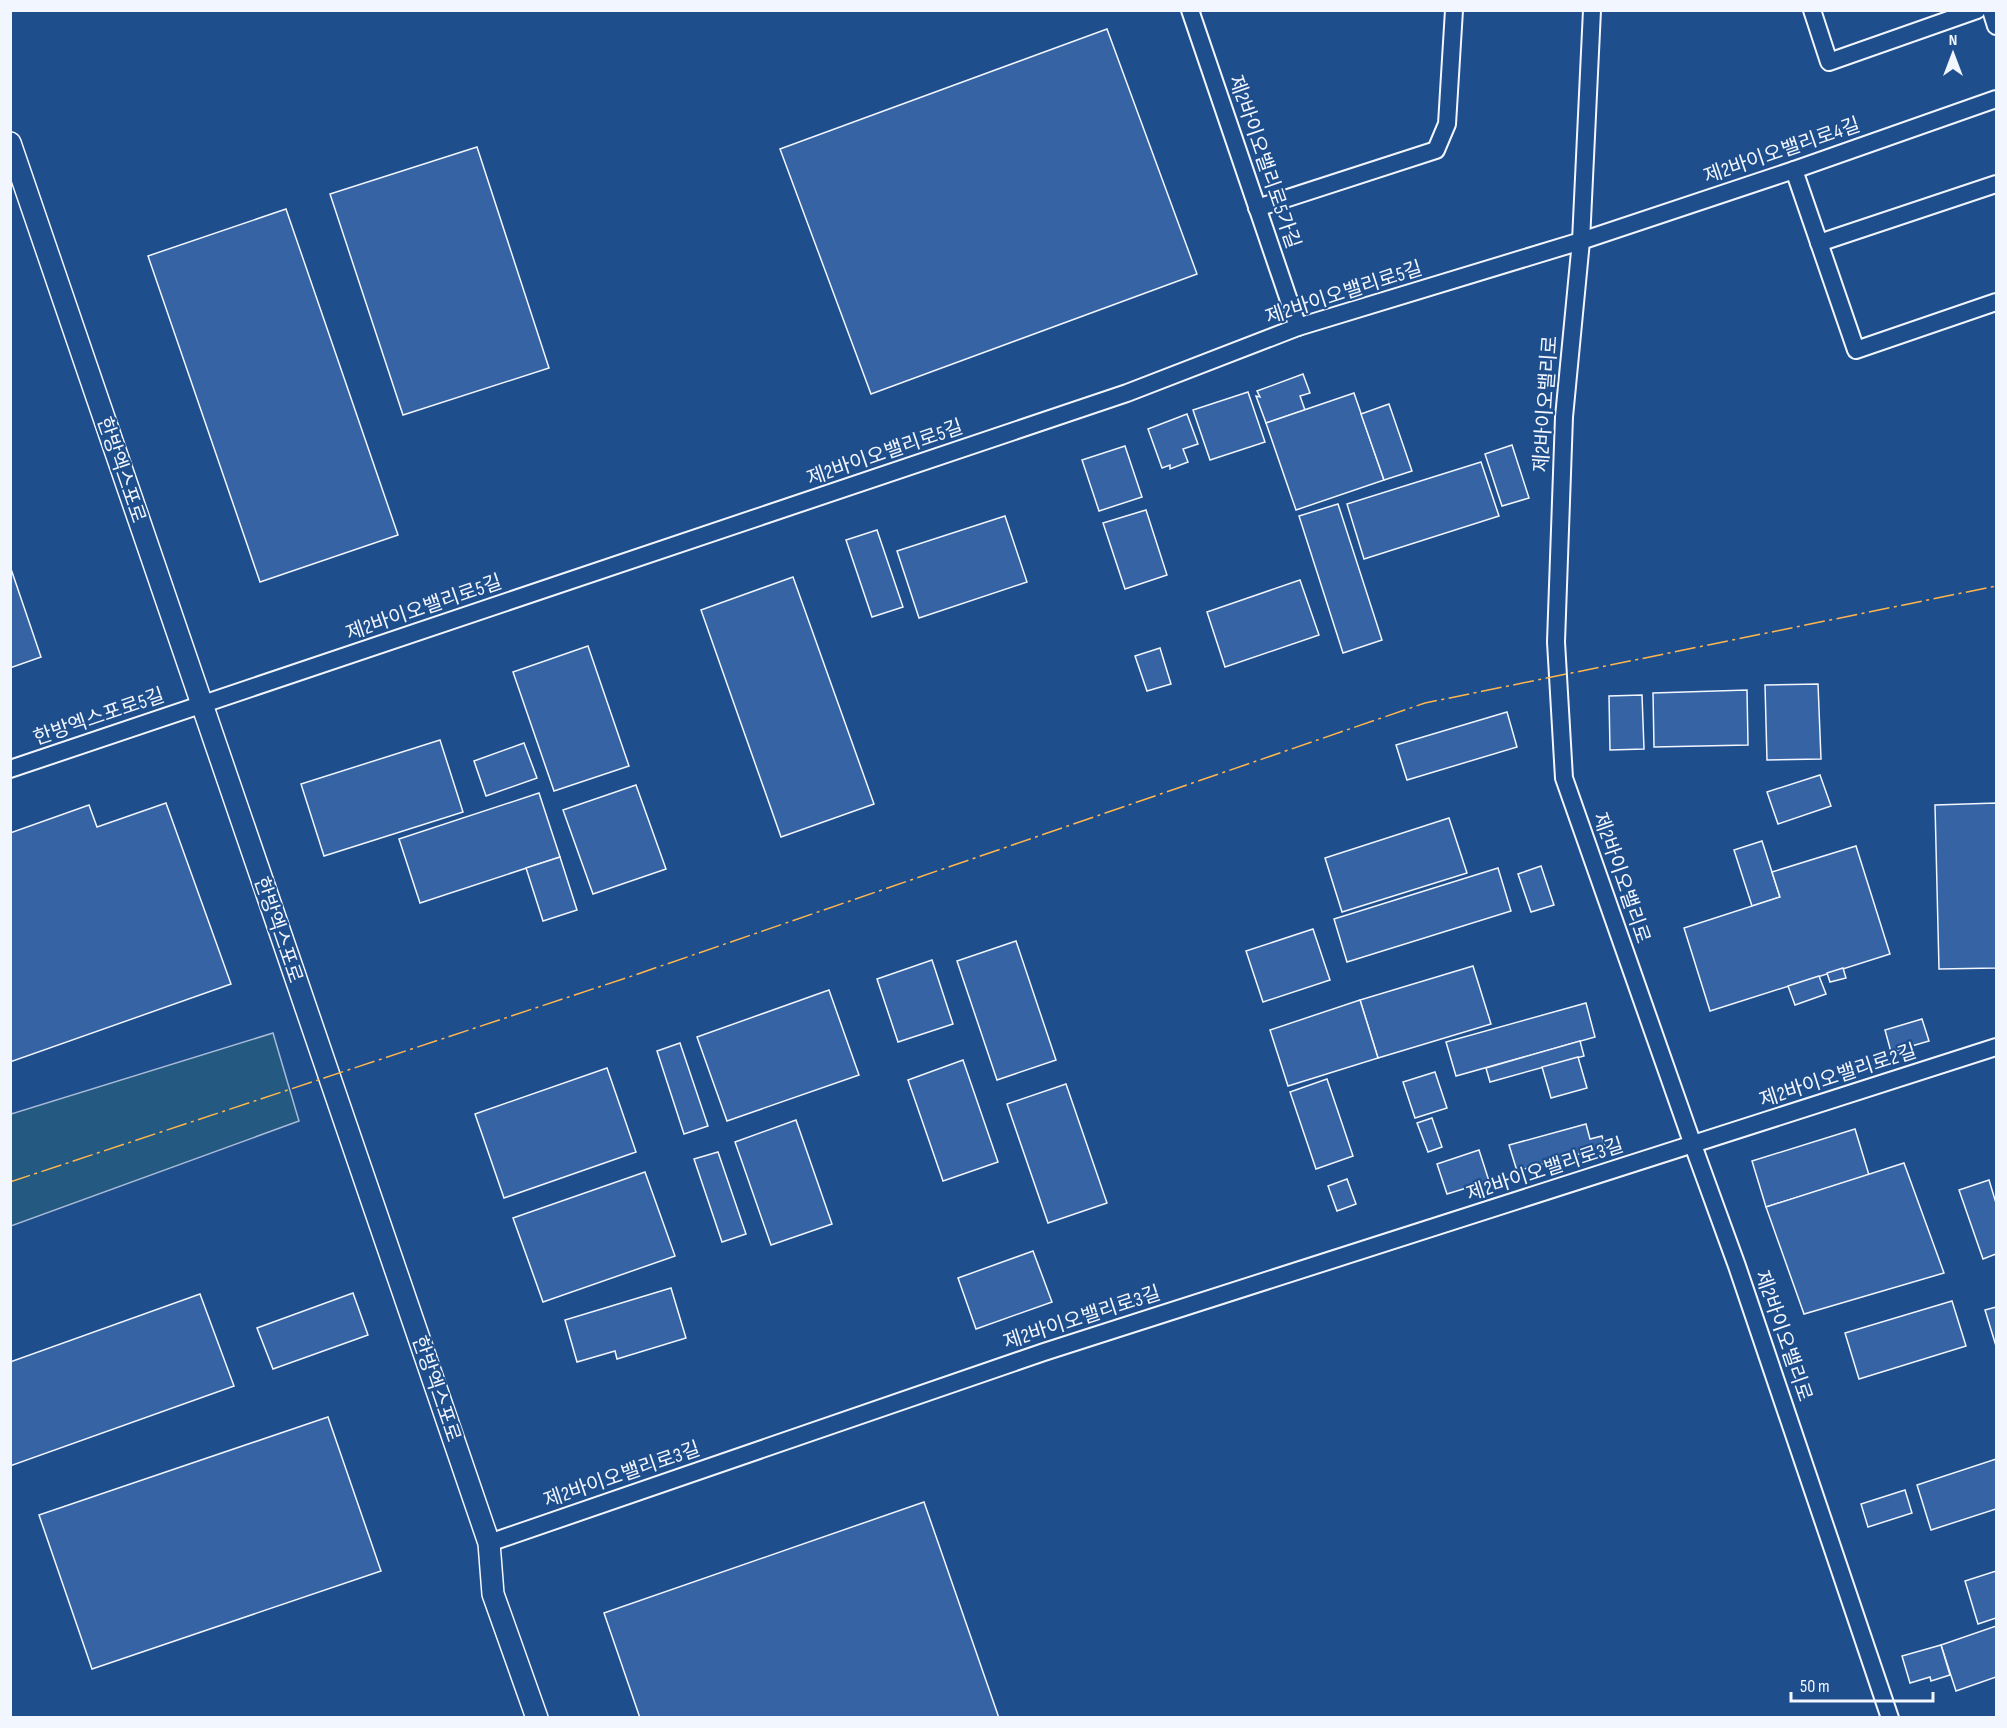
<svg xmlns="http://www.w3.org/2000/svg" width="2007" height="1728" viewBox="0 0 2007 1728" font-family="'Sofia Sans Condensed','Noto Sans KR',sans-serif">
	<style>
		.green { fill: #245a82; stroke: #a8bbd7; stroke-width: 1.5 }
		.building { fill: #3563a3; stroke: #f2f6ff; stroke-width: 1.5 }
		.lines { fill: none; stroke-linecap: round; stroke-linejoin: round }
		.minor-casing { stroke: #f2f6ff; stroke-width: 20 }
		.tertiary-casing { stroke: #f2f6ff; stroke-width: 24 }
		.minor { stroke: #1f4e8c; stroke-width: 16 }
		.tertiary { stroke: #1f4e8c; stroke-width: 21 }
		.power { stroke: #ffb74d; stroke-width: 1.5; stroke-dasharray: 21 4.5 3 4.5; stroke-linecap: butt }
		.labels { text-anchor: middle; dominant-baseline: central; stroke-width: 4.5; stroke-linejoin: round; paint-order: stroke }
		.street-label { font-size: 20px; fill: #f2f6ff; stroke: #1f4e8c }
	</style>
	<rect width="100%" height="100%" fill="#1f4e8c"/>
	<polygon class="green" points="273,1033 299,1121 11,1226 11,1114"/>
	<g class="building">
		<polygon points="1107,29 1197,274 871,394 780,149"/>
		<polygon points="477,147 549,368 403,415 330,194"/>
		<polygon points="286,209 398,535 260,582 148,256"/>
		<polygon points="1303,374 1310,393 1300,396 1305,410 1266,423 1256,396 1260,397 1257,391"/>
		<polygon points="1248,392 1265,442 1210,460 1193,410"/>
		<polygon points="1354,393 1384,480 1296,510 1266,423"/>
		<polygon points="1389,404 1412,471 1384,480 1361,414"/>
		<polygon points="1187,414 1198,444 1183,449 1188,462 1170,469 1170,465 1162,468 1148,429"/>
		<polygon points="1512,445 1529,498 1502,506 1485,454"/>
		<polygon points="1125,446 1142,497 1099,511 1082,460"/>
		<polygon points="1481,462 1499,516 1364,559 1347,504"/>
		<polygon points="1338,504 1382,640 1343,653 1299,516"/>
		<polygon points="1146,510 1167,575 1125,589 1103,523"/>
		<polygon points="1005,516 1027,582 919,618 897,551"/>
		<polygon points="877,530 903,607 872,617 846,540"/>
		<polygon points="10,566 41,657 10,668"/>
		<polygon points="793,577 874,804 781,837 701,610"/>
		<polygon points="1300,580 1319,635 1225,667 1207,612"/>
		<polygon points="588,646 629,766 554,791 513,672"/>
		<polygon points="1160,648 1171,684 1147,691 1135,656"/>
		<polygon points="1818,684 1821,759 1767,760 1765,685"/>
		<polygon points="1747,690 1748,745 1654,747 1653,693"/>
		<polygon points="1642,695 1644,749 1610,750 1609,696"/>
		<polygon points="1507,712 1517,747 1407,780 1396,745"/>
		<polygon points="440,740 463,812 324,856 301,784"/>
		<polygon points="524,743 537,778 486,796 474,761"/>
		<polygon points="1820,775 1831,806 1778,824 1767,792"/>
		<polygon points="636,785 666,869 593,894 563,810"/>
		<polygon points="539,793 560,857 420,903 399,839"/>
		<polygon points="166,803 231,984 10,1062 10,833 89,805 97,827"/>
		<polygon points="1996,803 1996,968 1939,969 1935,805"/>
		<polygon points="1449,818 1467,873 1342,912 1325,858"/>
		<polygon points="1762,841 1780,897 1752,906 1734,850"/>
		<polygon points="1856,846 1890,954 1710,1011 1684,928 1780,897 1772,872"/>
		<polygon points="560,857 577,910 543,921 526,868"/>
		<polygon points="1541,866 1554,905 1531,912 1518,874"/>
		<polygon points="1498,868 1511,911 1347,962 1334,919"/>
		<polygon points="1313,929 1330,980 1263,1002 1246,951"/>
		<polygon points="1016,941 1056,1060 997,1080 957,961"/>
		<polygon points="932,960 953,1024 898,1042 877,979"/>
		<polygon points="1473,966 1491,1024 1378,1058 1360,1000"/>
		<polygon points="1843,968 1846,978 1830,982 1827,973"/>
		<polygon points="1819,976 1826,994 1795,1005 1788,986"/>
		<polygon points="829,990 859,1075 727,1121 697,1037"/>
		<polygon points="1360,1000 1378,1058 1288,1086 1270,1030"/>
		<polygon points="1586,1003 1595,1037 1456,1076 1446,1042"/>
		<polygon points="1922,1019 1929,1041 1891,1052 1885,1030"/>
		<polygon points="1580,1041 1584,1056 1490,1082 1486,1068"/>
		<polygon points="680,1043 708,1126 684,1134 657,1051"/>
		<polygon points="1578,1057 1587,1088 1551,1098 1542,1067"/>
		<polygon points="963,1060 998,1162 943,1181 908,1080"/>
		<polygon points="607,1068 636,1152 504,1198 475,1114"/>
		<polygon points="1435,1072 1447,1108 1415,1118 1403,1082"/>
		<polygon points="1327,1079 1353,1156 1316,1169 1290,1092"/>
		<polygon points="1066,1084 1107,1203 1048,1223 1007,1104"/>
		<polygon points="1432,1118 1442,1147 1428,1152 1417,1123"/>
		<polygon points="796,1120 832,1224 771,1245 735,1142"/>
		<polygon points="1586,1124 1590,1139 1602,1136 1605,1147 1517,1171 1509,1145"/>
		<polygon points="1855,1129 1869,1175 1766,1207 1752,1161"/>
		<polygon points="1479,1150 1489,1181 1447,1194 1437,1164"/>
		<polygon points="718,1152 746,1234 722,1242 694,1159"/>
		<polygon points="1904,1163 1944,1273 1804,1314 1766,1207"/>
		<polygon points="645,1172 675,1256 543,1302 513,1218"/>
		<polygon points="1347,1179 1356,1204 1337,1211 1328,1186"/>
		<polygon points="1989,1180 1996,1203 1996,1254 1983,1259 1959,1190"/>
		<polygon points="1033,1251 1052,1302 976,1329 958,1278"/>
		<polygon points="671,1288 686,1338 617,1359 615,1351 577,1362 565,1320"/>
		<polygon points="353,1293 368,1335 273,1369 257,1328"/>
		<polygon points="200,1294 234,1386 10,1466 10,1362"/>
		<polygon points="1952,1301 1966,1346 1859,1379 1845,1333"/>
		<polygon points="1996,1307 1996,1346 1985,1310"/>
		<polygon points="328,1417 381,1571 92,1669 39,1515"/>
		<polygon points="1996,1459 1996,1509 1931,1530 1917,1485"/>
		<polygon points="1905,1490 1912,1513 1868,1527 1861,1504"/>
		<polygon points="924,1502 999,1718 640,1718 604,1613"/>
		<polygon points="1996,1571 1996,1618 1978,1624 1965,1581"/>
		<polygon points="1996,1626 1996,1677 1956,1691 1941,1645"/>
		<polygon points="1941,1645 1950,1675 1931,1681 1930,1677 1910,1683 1902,1656"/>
	</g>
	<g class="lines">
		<g class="minor-casing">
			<g id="minor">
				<polyline points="1190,10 1298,327"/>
				<polyline points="1592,10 1581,241 1564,417 1556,642 1564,778 1693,1145 1737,1266 1890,1718"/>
				<polyline points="1812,10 1829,62 1977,10"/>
				<polyline points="1991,10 1996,26"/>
				<polyline points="1794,170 1856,350 1996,302"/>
				<polyline points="1257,208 1436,150 1447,124 1454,10"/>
				<polyline points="1819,243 1996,184"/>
				<polyline points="10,769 1127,393 1298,327 1581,241 1794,170 1996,99"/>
				<polyline points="489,1543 1044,1352 1996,1047"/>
			</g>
		</g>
		<g class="tertiary-casing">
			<polyline id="tertiary" points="10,143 489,1543 493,1594 537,1718"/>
		</g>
		<use href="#minor" class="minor"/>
		<use href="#tertiary" class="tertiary"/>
		<polyline class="power" points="10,1182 629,977 1425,703 1996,586"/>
	</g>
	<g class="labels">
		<g class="street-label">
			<text transform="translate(1782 151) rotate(-19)">제2바이오밸리로4길</text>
			<text transform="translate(1264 162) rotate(71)">제2바이오밸리로5가길</text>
			<text transform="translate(1344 293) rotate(-18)">제2바이오밸리로5길</text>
			<text transform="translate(1546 404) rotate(-86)">제2바이오밸리로</text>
			<text transform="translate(885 453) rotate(-19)">제2바이오밸리로5길</text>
			<text transform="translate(121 470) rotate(71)">한방엑스포로</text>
			<text transform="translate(424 608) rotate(-19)">제2바이오밸리로5길</text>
			<text transform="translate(99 717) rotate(-19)">한방엑스포로5길</text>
			<text transform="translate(1621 878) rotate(71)">제2바이오밸리로</text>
			<text transform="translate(278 930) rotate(71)">한방엑스포로</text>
			<text transform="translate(1838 1076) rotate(-18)">제2바이오밸리로2길</text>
			<text transform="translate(1545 1170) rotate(-18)">제2바이오밸리로3길</text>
			<text transform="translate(1082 1318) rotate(-18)">제2바이오밸리로3길</text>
			<text transform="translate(1783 1336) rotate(71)">제2바이오밸리로</text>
			<text transform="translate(436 1389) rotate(71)">한방엑스포로</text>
			<text transform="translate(622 1475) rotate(-19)">제2바이오밸리로3길</text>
		</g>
	</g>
	<rect width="2007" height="1728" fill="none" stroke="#f2f6ff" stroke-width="24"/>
	<g transform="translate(1953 54)" stroke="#1f4e8c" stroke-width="4.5" paint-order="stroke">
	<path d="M0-4.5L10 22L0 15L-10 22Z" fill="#f2f6ff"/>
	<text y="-9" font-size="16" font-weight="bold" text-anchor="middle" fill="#f2f6ff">N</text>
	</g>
	<path d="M1791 1692v9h142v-9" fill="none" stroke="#f2f6ff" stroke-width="3"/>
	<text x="1800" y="1692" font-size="18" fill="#f2f6ff" stroke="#1f4e8c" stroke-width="4.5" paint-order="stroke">50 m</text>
</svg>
